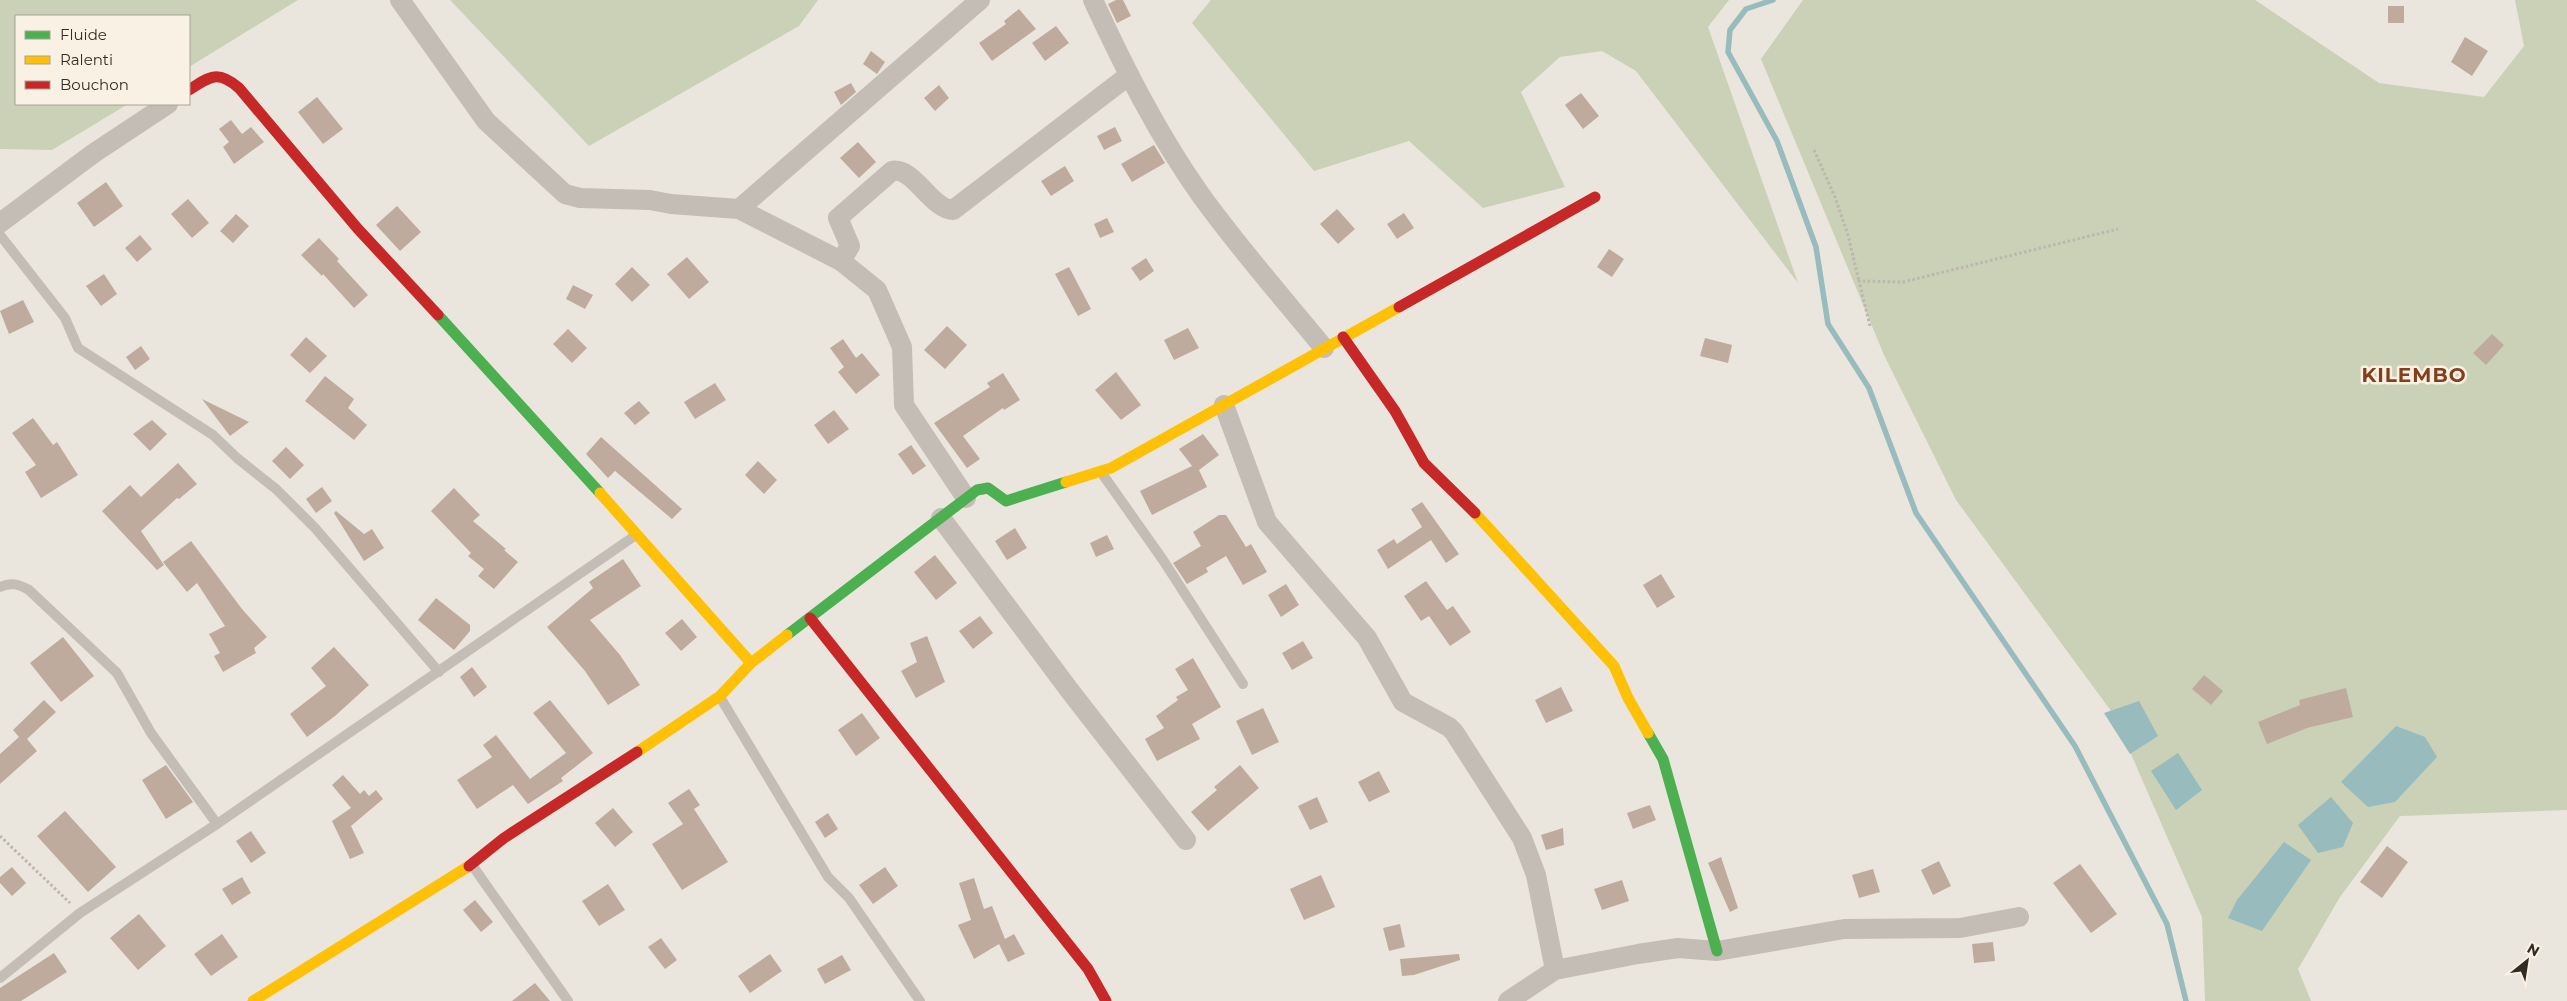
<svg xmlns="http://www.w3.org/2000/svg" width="2567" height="1001" viewBox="0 0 2567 1001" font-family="Montserrat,sans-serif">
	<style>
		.green { fill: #cad1b6 }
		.water { fill: #98bbbd }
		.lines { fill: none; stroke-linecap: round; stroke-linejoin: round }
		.stream { stroke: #98bbbd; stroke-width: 5.5 }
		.building { fill: #bfab9e }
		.path { stroke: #bcb6af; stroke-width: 3; stroke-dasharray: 2.5 2.5; stroke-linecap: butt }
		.lane { stroke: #c4bdb6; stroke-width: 10 }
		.street { stroke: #c4bdb6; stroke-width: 20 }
		.fast { stroke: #4caf50; stroke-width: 11 }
		.slow { stroke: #ffc107; stroke-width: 11 }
		.jam { stroke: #c62828; stroke-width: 11 }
		.labels { text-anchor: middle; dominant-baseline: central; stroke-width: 5; stroke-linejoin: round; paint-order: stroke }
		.district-label { font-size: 20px; font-weight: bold; letter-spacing: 1px; fill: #853e1c; stroke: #f9f1e3 }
	</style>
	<rect width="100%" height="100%" fill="#ebe6dd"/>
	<g class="green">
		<polygon points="0,0 298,0 189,67 189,16 16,16 16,104 128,104 52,150 0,149"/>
		<polygon points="450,0 818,0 799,26 589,146"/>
		<polygon points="1211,0 1729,0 1708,27 1798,283 1636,71 1602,51 1560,57 1521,92 1565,187 1483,208 1409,141 1314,171 1192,23"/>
		<polygon points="1803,0 2255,0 2379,83 2484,97 2524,46 2515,0 2567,0 2567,810 2400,816 2340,897 2298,969 2311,1001 2205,1001 2202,917 2114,715 1956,500 1884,355 1761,59"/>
	</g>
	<g class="water">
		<polygon points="2139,701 2158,736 2130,754 2104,713"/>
		<polygon points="2396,726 2425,737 2437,757 2395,802 2368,807 2341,782"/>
		<polygon points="2178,753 2202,790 2176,810 2151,771"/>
		<polygon points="2331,797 2353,823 2343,847 2318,853 2298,825"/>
		<polygon points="2284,842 2311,860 2262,931 2228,918 2237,900"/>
	</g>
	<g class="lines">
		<polyline class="stream" points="1773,0 1746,9 1730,30 1728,52 1777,141 1816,247 1828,324 1869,388 1916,513 2075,746 2167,924 2186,1001"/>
	</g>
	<g class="building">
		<polygon points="1116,0 1123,0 1131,16 1117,23 1108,4"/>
		<rect x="2388" y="6" width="16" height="17"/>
		<polygon points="1019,9 1036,29 992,61 979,43 1006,24 1004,21"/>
		<polygon points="1056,26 1069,43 1045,61 1032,43"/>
		<polygon points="2465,37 2488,51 2472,76 2451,62"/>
		<polygon points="871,51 885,62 877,74 863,64"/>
		<polygon points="851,83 856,92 841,105 834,92"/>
		<polygon points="939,85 949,98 935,111 924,98"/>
		<polygon points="1581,93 1599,116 1583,129 1565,105"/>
		<polygon points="317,97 343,129 323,144 298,112"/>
		<polygon points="231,120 242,134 251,127 264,142 234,164 223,147 229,142 219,129"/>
		<polygon points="1115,127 1122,141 1104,150 1097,136"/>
		<polygon points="858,142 876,162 859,178 840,158"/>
		<polygon points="1154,145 1165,163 1132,182 1121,164"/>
		<polygon points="1065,166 1074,181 1051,196 1041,181"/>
		<polygon points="106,182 123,206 94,227 77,203"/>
		<polygon points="188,199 209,223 192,238 171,214"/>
		<polygon points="397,206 421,232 400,251 376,225"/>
		<polygon points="1337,209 1355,229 1338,244 1320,224"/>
		<polygon points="1404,213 1414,228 1397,239 1387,224"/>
		<polygon points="236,214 249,226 233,243 220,231"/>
		<polygon points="1107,218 1114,232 1100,238 1094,224"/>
		<polygon points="140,235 152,249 137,262 125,248"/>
		<polygon points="319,238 339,259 337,261 368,295 354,308 323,274 322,276 301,255"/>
		<polygon points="1609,249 1624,259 1612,277 1597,267"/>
		<polygon points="687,257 709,282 689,299 667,274"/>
		<polygon points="1146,258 1154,271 1140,281 1131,268"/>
		<polygon points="632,267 650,285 632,302 615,284"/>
		<polygon points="1069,267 1091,309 1078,316 1055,274"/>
		<polygon points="104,274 117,294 101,306 86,286"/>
		<polygon points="573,285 593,295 585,309 566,299"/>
		<polygon points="23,300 34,322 9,334 0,311"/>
		<polygon points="947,326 967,345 945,369 924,350"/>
		<polygon points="1188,328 1199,348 1174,360 1164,340"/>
		<polygon points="568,329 587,348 572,363 553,344"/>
		<polygon points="2492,334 2504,345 2486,365 2473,353"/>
		<polygon points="306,337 327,356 310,373 290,355"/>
		<polygon points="1705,338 1732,345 1728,363 1700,356"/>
		<polygon points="843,339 856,358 862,353 880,375 856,394 838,372 844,367 830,348"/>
		<polygon points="141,346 150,359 135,370 126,357"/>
		<polygon points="1116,372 1141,405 1121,420 1095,390"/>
		<polygon points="1003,373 1020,400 1004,410 1003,408 963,436 980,459 967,468 934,423 990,387 987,383"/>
		<polygon points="325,376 354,399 348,408 367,425 354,440 305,401"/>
		<polygon points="715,383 726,400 695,419 684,402"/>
		<polygon points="202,399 249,422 230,436"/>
		<polygon points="639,401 650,413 635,425 624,413"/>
		<polygon points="834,410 849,429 828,444 814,425"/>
		<polygon points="33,418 53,445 57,442 78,475 41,498 25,472 36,465 12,433"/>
		<polygon points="152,420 167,434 150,451 133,434"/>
		<polygon points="1203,434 1219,455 1199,470 1207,487 1152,515 1140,491 1192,466 1179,449"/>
		<polygon points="601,437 682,509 672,519 615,471 608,478 586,454"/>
		<polygon points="911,445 926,466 913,475 898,454"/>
		<polygon points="286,447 304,465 290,479 272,461"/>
		<polygon points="758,461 777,480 764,494 745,475"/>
		<polygon points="178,463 197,484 179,499 177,498 141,531 164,565 157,570 102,511 130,485 141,497"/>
		<polygon points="322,487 332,501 316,513 306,499"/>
		<polygon points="454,488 480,515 473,521 506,549 504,550 518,562 494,589 478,576 484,569 468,556 471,553 431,511"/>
		<polygon points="1422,502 1459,554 1446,563 1431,540 1388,569 1377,550 1394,539 1397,544 1422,527 1411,509"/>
		<polygon points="336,511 364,534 372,529 384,548 364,561 334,513"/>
		<polygon points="1219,515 1226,515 1246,547 1251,544 1267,572 1243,585 1226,556 1206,568 1208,572 1187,584 1173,563 1201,546 1193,532"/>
		<polygon points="1015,528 1027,548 1007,560 995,541"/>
		<polygon points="1107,535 1114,549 1096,557 1090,543"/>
		<polygon points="191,541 242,609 267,637 254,648 256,653 223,672 214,656 220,653 209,634 225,626 197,583 187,592 163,562"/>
		<polygon points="935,555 957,583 936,600 914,572"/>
		<polygon points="623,559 641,586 590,620 620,655 640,685 608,705 585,671 547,627 593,588 589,582"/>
		<polygon points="1661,574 1675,597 1657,608 1643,585"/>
		<polygon points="1426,581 1447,610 1453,606 1471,632 1450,646 1429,616 1421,621 1404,596"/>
		<polygon points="1286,584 1299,605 1281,617 1268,595"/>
		<polygon points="436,598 470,625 470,631 454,650 418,620"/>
		<polygon points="980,616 993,633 973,649 959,631"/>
		<polygon points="682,619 697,637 681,651 665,633"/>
		<polygon points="927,636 945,682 916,698 901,671 917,662 910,643"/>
		<polygon points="63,637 94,676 61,702 30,663"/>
		<polygon points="1303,641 1313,658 1292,670 1282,653"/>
		<polygon points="334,647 369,685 335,716 307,737 290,714 326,686 311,668"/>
		<polygon points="1193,658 1221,707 1192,724 1200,739 1157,761 1145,739 1164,728 1156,716 1178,700 1176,697 1188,690 1175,669"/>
		<polygon points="472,667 487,687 474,697 460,677"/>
		<polygon points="2204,675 2223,691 2211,705 2192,689"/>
		<polygon points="1561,687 1573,711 1546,723 1535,700"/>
		<polygon points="2346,688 2353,717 2307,728 2267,744 2258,722 2300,705 2299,700"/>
		<polygon points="44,700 56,712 27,739 37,751 0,784 0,754 19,737 13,730"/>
		<polygon points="550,700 593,753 561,778 563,781 528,804 513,785 477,809 457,780 492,757 483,745 496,735 530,779 566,753 533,713"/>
		<polygon points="1263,708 1279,742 1252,755 1236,721"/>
		<polygon points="862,713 880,738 856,756 838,730"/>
		<polygon points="166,765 193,802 166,819 142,780"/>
		<polygon points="1240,765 1259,788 1208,831 1191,812 1217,790 1214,787"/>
		<polygon points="1379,771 1390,792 1369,802 1358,782"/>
		<polygon points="343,775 360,794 364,790 369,796 376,790 383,799 351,826 364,853 350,859 332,821 351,808 332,785"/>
		<polygon points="689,789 700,805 694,809 728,862 682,890 652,844 683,824 668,803"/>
		<polygon points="1317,797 1328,822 1310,830 1298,806"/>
		<polygon points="1650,805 1656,820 1633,829 1627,813"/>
		<polygon points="613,808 633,832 615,847 595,823"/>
		<polygon points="65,811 116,867 88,892 37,836"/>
		<polygon points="828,813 838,829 825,838 815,822"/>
		<polygon points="1563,828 1564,845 1546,850 1541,835"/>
		<polygon points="251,831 266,853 251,863 236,841"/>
		<polygon points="2387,846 2408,862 2382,898 2360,882"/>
		<polygon points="1721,857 1738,908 1730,912 1708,863"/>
		<polygon points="1939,861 1951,886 1933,895 1921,870"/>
		<polygon points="2080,864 2117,914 2091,933 2053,883"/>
		<polygon points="12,867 26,883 12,896 0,883 0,877"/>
		<polygon points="885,867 898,886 873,904 859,885"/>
		<polygon points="1873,869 1880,892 1859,898 1852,875"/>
		<polygon points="1321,875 1335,907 1304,920 1290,889"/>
		<polygon points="242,877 251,893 232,905 222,889"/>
		<polygon points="974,878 984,909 992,906 1005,939 1014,934 1025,954 1008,962 999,944 974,959 958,925 971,920 959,883"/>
		<polygon points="1622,880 1629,901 1602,910 1594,889"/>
		<polygon points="608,884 625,910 599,926 582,901"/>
		<polygon points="475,900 493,922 481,932 463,910"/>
		<polygon points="139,914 166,946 138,970 110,938"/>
		<polygon points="1400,924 1405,947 1389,951 1383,928"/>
		<polygon points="222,934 238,957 211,976 194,954"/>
		<polygon points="661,938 677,960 665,969 648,947"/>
		<polygon points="1993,942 1995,961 1974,963 1972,944"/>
		<polygon points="54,953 67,972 21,1001 0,1001 0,988"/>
		<polygon points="770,954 782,971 750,993 738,976"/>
		<polygon points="1459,954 1460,960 1414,975 1402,976 1400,959"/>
		<polygon points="842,955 851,970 825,984 817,969"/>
		<polygon points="535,983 550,1001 512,1001"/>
	</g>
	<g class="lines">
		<g class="path">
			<polyline points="1814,150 1835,197 1848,235 1859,281"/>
			<polyline points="1870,326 1859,281 1903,282 2118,229"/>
			<polyline points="0,836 70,903"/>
		</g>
		<g class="lane">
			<polyline points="0,235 65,318 78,348 213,435 237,458 276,489 315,528 439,672"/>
			<polyline points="1101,472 1163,560 1243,684"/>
			<path d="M0,587c12,-5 18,-3 29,3l88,83 34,60 66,91"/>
			<polyline points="720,697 828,877 849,898 920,1001"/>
			<polyline points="472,865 568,1001"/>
			<polyline points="0,978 80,913 217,824 636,535"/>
		</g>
		<g class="street">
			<polyline points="400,0 486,121 565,194 580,198 650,200 671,204 739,209 841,261 877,290 902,347 904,405 966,498"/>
			<path d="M1093,0c31,67 64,133 107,194 38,53 82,103 124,154"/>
			<polyline points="739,209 980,0"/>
			<polyline points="0,223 94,153 168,104"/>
			<path d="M841,261l9,-15 -12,-28 54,-47c21,-5 39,38 61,39l175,-134"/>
			<polyline points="1224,405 1267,522 1367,638 1403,702 1449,727 1454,732 1522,838 1536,875 1555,970"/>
			<polyline points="941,518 1070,691 1186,840"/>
			<polyline points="1508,1001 1555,970 1638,954 1678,948 1717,951 1844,929 1960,928 2019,917"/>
		</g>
		<g class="fast">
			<polyline points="438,315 600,493"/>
			<polyline points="787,635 977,490 988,488 1006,501 1066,482"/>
			<polyline points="1648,733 1663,759 1717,951"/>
		</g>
		<g class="slow">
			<polyline points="1066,482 1111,468 1399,307"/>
			<polyline points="600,493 751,663"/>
			<polyline points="1475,513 1614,666 1628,698 1648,733"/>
			<polyline points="637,752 720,696 751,663 787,635"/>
			<polyline points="253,1001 469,866"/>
		</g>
		<g class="jam">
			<path d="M189,90c21,-14 29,-20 50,-2l119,141 80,86"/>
			<polyline points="1399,307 1595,197"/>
			<polyline points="1343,337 1395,411 1424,463 1475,513"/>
			<polyline points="810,618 1088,969 1106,1001"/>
			<polyline points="469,866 504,838 637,752"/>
		</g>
	</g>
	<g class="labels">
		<g class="district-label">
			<text x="2414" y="375">KILEMBO</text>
		</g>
	</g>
	<rect x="15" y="15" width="175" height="90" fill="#f9f1e3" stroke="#aaa297"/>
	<rect x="25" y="31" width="25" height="8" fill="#4caf50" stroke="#aaa297"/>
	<text x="60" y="40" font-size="15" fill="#342b25">Fluide</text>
	<rect x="25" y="56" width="25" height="8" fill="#ffc107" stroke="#aaa297"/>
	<text x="60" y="65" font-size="15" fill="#342b25">Ralenti</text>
	<rect x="25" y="81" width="25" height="8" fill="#c62828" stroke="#aaa297"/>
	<text x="60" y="90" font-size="15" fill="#342b25">Bouchon</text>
	<g transform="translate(2527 961) rotate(30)" stroke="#f9f1e3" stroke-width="4" paint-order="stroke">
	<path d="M0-4L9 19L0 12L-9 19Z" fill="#342b25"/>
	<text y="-8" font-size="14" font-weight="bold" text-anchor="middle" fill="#342b25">N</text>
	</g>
</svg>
